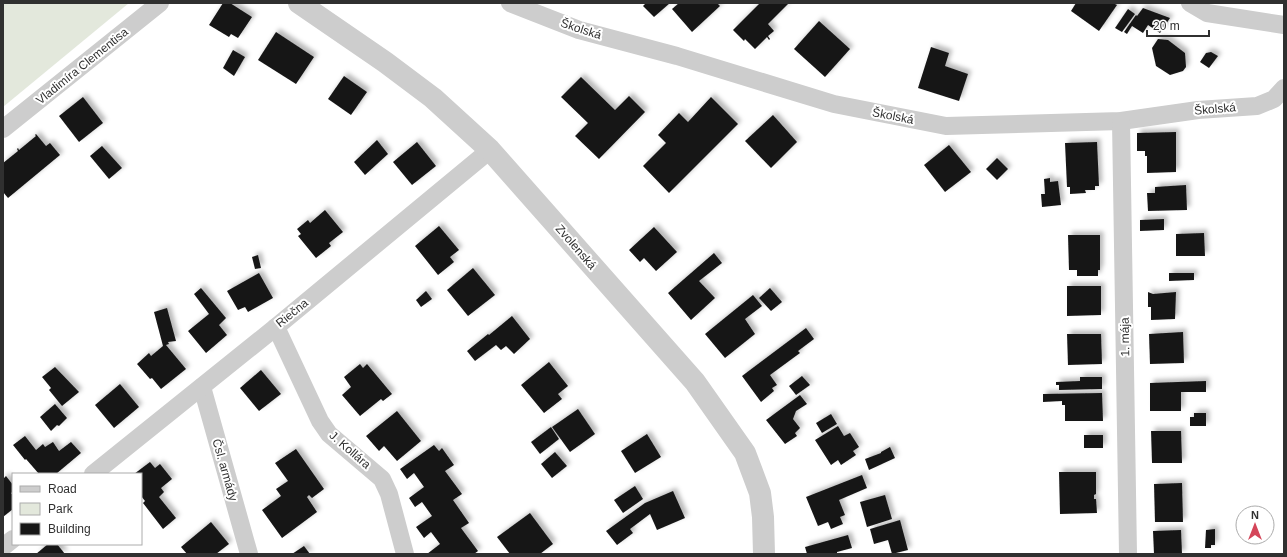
<svg xmlns="http://www.w3.org/2000/svg" width="1287" height="557" viewBox="0 0 1287 557" font-family="Helvetica,sans-serif">
	<style>
		.green { fill: #e3e8dc }
		.building { fill: #171717; filter: url(#shadow) }
		.lines { fill: none; stroke-linecap: round; stroke-linejoin: round }
		.minor { stroke: #cdcdcd; stroke-width: 18 }
		.tertiary { stroke: #cdcdcd; stroke-width: 22 }
		.labels { text-anchor: middle; dominant-baseline: central; stroke-width: 4; stroke-linejoin: round; paint-order: stroke }
		.street-label { font-size: 12px; fill: #303030; stroke: #fff }
	</style>
	<defs>
		<filter id="shadow"><feDropShadow dx="3.5" dy="-3.5" stdDeviation="2" flood-color="#0004"/></filter>
	</defs>
	<rect width="100%" height="100%" fill="#fff"/>
	<polygon class="green" points="3,3 129,3 3,107"/>
	<g class="building">
		<polygon points="223,3 230,3 252,17 238,38 231,34 229,37 209,25"/>
		<polygon points="646,3 670,3 654,17 643,6"/>
		<polygon points="679,3 717,3 720,6 692,32 672,9"/>
		<polygon points="760,3 789,3 768,24 774,31 768,36 770,39 769,40 767,37 755,49 745,39 744,41 733,30"/>
		<polygon points="1076,3 1113,3 1117,5 1099,31 1071,11"/>
		<polygon points="1143,8 1170,18 1160,33 1148,25 1143,33 1132,26 1127,34 1124,32 1136,15 1137,16"/>
		<polygon points="1128,9 1135,14 1122,32 1115,28"/>
		<polygon points="819,21 850,49 825,77 794,49"/>
		<polygon points="276,32 314,57 296,84 258,60"/>
		<polygon points="1158,39 1168,40 1185,53 1186,67 1183,71 1170,75 1156,66 1152,48"/>
		<polygon points="931,47 949,53 945,66 968,74 959,101 918,88"/>
		<polygon points="233,50 245,57 234,76 223,68"/>
		<polygon points="1211,52 1218,56 1209,68 1200,62 1206,53"/>
		<polygon points="344,76 367,92 351,115 328,99"/>
		<polygon points="581,77 615,110 629,96 645,112 599,159 575,136 588,123 561,97"/>
		<polygon points="83,97 103,123 79,142 59,116"/>
		<polygon points="711,97 738,124 669,193 643,166 666,143 658,135 679,113 688,122"/>
		<polygon points="773,115 797,142 771,168 745,141"/>
		<polygon points="1176,132 1176,172 1147,173 1147,156 1145,156 1145,151 1137,151 1137,133"/>
		<polygon points="36,134 46,146 50,143 60,155 8,198 3,192 3,163 18,151 17,149 18,148 19,150 36,136 35,135"/>
		<polygon points="377,140 388,154 365,175 354,162"/>
		<polygon points="417,142 436,166 412,185 393,162"/>
		<polygon points="1097,142 1099,186 1095,186 1095,190 1085,190 1086,193 1070,194 1070,187 1067,187 1065,143"/>
		<polygon points="949,145 971,172 945,192 924,165"/>
		<polygon points="102,146 122,168 109,179 90,156"/>
		<polygon points="997,158 1008,169 997,180 986,169"/>
		<polygon points="1050,178 1050,182 1058,181 1061,205 1042,207 1041,194 1045,194 1044,179"/>
		<polygon points="1186,185 1187,210 1148,211 1147,193 1155,193 1155,187"/>
		<polygon points="325,210 343,232 329,243 331,246 316,258 298,236 301,234 297,229 308,220 310,223"/>
		<polygon points="1164,219 1164,230 1140,231 1140,220"/>
		<polygon points="439,226 459,250 450,257 454,262 438,275 415,246"/>
		<polygon points="654,227 677,252 656,271 644,258 640,262 629,250"/>
		<polygon points="1204,233 1205,256 1176,256 1176,234"/>
		<polygon points="1068,235 1100,235 1100,270 1098,270 1098,276 1077,276 1077,270 1069,270"/>
		<polygon points="714,253 722,263 699,281 715,298 691,320 668,293"/>
		<polygon points="258,255 261,268 255,269 252,257"/>
		<polygon points="473,268 495,295 468,316 447,290"/>
		<polygon points="259,273 273,298 248,312 245,307 238,310 227,291"/>
		<polygon points="1169,273 1194,273 1194,280 1169,281"/>
		<polygon points="1067,286 1101,286 1101,315 1067,316"/>
		<polygon points="201,288 226,318 219,325 227,335 206,353 188,331 209,314 194,294"/>
		<polygon points="770,288 782,302 771,311 759,298"/>
		<polygon points="426,291 432,299 421,307 416,300"/>
		<polygon points="1148,292 1153,294 1176,292 1175,319 1151,320 1151,307 1148,307"/>
		<polygon points="753,295 762,306 745,319 755,334 725,358 705,334"/>
		<polygon points="167,308 176,341 168,342 169,344 166,345 186,369 161,389 152,378 150,379 137,364 149,353 151,356 163,346 154,312"/>
		<polygon points="512,316 530,339 514,354 506,346 501,350 496,345 475,361 467,351 488,334 489,335"/>
		<polygon points="806,328 814,339 798,351 800,353 770,375 777,385 772,388 774,391 761,402 742,376"/>
		<polygon points="1183,332 1184,363 1150,364 1149,334"/>
		<polygon points="1067,334 1101,334 1102,364 1068,365"/>
		<polygon points="549,362 568,386 558,394 562,399 544,413 521,385"/>
		<polygon points="360,364 363,368 367,364 392,394 383,401 381,399 360,416 342,395 351,387 344,377"/>
		<polygon points="55,367 79,392 62,406 49,390 51,388 42,377"/>
		<polygon points="261,370 281,394 259,411 240,388"/>
		<polygon points="802,376 810,385 796,395 789,386"/>
		<polygon points="1080,377 1102,377 1102,389 1059,390 1059,385 1056,385 1056,382 1080,381"/>
		<polygon points="1206,381 1206,392 1181,392 1181,411 1150,411 1150,383"/>
		<polygon points="120,384 139,407 114,428 95,405"/>
		<polygon points="1102,393 1103,421 1065,421 1065,405 1062,405 1062,401 1043,402 1043,394"/>
		<polygon points="800,395 807,404 796,411 793,419 800,428 795,433 797,436 785,444 766,420"/>
		<polygon points="55,404 67,418 59,426 57,425 51,431 40,417"/>
		<polygon points="578,409 595,434 570,452 552,427"/>
		<polygon points="397,411 421,441 397,461 384,446 379,451 366,436"/>
		<polygon points="1194,413 1206,413 1206,426 1190,426 1190,417 1194,417"/>
		<polygon points="831,414 837,424 822,433 816,423"/>
		<polygon points="838,426 844,436 850,433 859,447 853,451 856,455 841,465 838,460 831,465 815,440"/>
		<polygon points="551,427 559,439 540,454 531,442"/>
		<polygon points="1151,431 1181,431 1182,463 1152,463"/>
		<polygon points="647,434 661,457 635,473 621,451"/>
		<rect x="1084" y="435" width="19" height="13"/>
		<polygon points="25,436 36,450 43,444 45,447 53,442 59,451 71,442 81,453 56,474 39,474 26,459 25,460 13,445"/>
		<polygon points="434,445 439,451 442,448 454,465 445,471 462,494 453,500 469,523 461,528 478,551 474,554 427,554 440,544 431,532 424,538 416,527 432,516 422,502 415,507 409,498 424,487 414,473 407,479 400,469"/>
		<polygon points="890,447 895,458 869,470 865,459 881,453 881,452"/>
		<polygon points="296,449 324,489 312,498 309,495 307,497 317,512 282,538 262,510 281,496 276,489 288,481 275,463"/>
		<polygon points="555,452 567,466 552,478 541,464"/>
		<polygon points="150,462 155,468 160,464 172,479 161,488 164,492 159,497 176,518 163,529 143,503 145,501 141,496 141,474 134,474"/>
		<polygon points="1059,472 1096,472 1096,494 1094,495 1094,499 1096,499 1097,513 1060,514"/>
		<polygon points="862,475 867,488 839,500 845,515 840,517 843,524 831,529 828,522 818,526 806,497"/>
		<polygon points="6,476 13,485 13,492 11,493 13,495 13,509 3,517 3,479"/>
		<polygon points="1182,483 1183,522 1155,522 1154,484"/>
		<polygon points="635,486 643,499 623,513 614,500"/>
		<polygon points="673,491 685,518 657,530 650,514 630,529 633,533 617,545 606,531 645,503"/>
		<polygon points="885,495 892,519 867,527 860,502"/>
		<polygon points="530,513 553,544 540,554 510,554 497,537"/>
		<polygon points="900,520 908,550 892,554 888,540 874,544 870,529"/>
		<polygon points="211,522 229,544 216,554 187,554 181,547"/>
		<polygon points="1215,529 1215,545 1211,545 1211,548 1205,548 1206,530"/>
		<polygon points="1181,530 1182,554 1154,554 1153,531"/>
		<polygon points="848,535 852,548 837,552 837,554 807,554 805,547"/>
		<polygon points="48,544 57,544 65,554 36,554"/>
		<polygon points="304,546 310,554 292,554"/>
	</g>
	<g class="lines">
		<g class="minor">
			<polyline points="510,3 579,30 677,56 834,104 946,126 1121,121 1198,110 1257,106 1274,99 1284,88"/>
			<polyline points="1190,3 1207,13 1284,25"/>
			<polyline points="1121,121 1128,554"/>
			<polyline points="3,129 160,3"/>
			<polyline points="276,327 320,421 329,434 382,479 389,494 405,554"/>
			<polyline points="202,387 249,554"/>
			<polyline points="93,474 276,327 490,150"/>
			<polyline points="3,547 13,539"/>
		</g>
		<polyline class="tertiary" points="299,3 385,62 433,98 490,150 695,382 745,453 760,493 763,517 764,554"/>
	</g>
	<g class="labels">
		<g class="street-label">
			<text transform="translate(581 29) rotate(18)">Školská</text>
			<text transform="translate(82 66) rotate(-39)">Vladimíra Clementisa</text>
			<text transform="translate(1215 109) rotate(-5)">Školská</text>
			<text transform="translate(893 116) rotate(11)">Školská</text>
			<text transform="translate(576 247) rotate(49)">Zvolenská</text>
			<text transform="translate(292 313) rotate(-39)">Riečna</text>
			<text transform="translate(1125 337) rotate(-91)">1. mája</text>
			<text transform="translate(350 450) rotate(41)">J. Kollára</text>
			<text transform="translate(225 470) rotate(74)">Čsl. armády</text>
		</g>
	</g>
	<rect width="1287" height="557" fill="none" stroke="#303030" stroke-width="8"/>
	<rect x="12" y="473" width="130" height="72" fill="#ffffff" stroke="#acacac"/>
	<rect x="20" y="486" width="20" height="6" fill="#cdcdcd" stroke="#acacac"/>
	<text x="48" y="493" font-size="12" fill="#303030">Road</text>
	<rect x="20" y="503" width="20" height="12" fill="#e3e8dc" stroke="#acacac"/>
	<text x="48" y="513" font-size="12" fill="#303030">Park</text>
	<rect x="20" y="523" width="20" height="12" fill="#171717" stroke="#acacac"/>
	<text x="48" y="533" font-size="12" fill="#303030">Building</text>
	<g transform="translate(1255 525)"><circle r="19" fill="#ffffff" stroke="#acacac"/>
	<path d="M0-3L7 15L0 10L-7 15Z" fill="#d44559"/>
	<text y="-6" font-size="11" font-weight="bold" text-anchor="middle" fill="#303030">N</text>
	</g>
	<path d="M1147 30v6h62v-6" fill="none" stroke="#303030" stroke-width="2"/>
	<text x="1153" y="30" font-size="12" fill="#303030" stroke="#ffffff" stroke-width="3" paint-order="stroke">20 m</text>
</svg>
